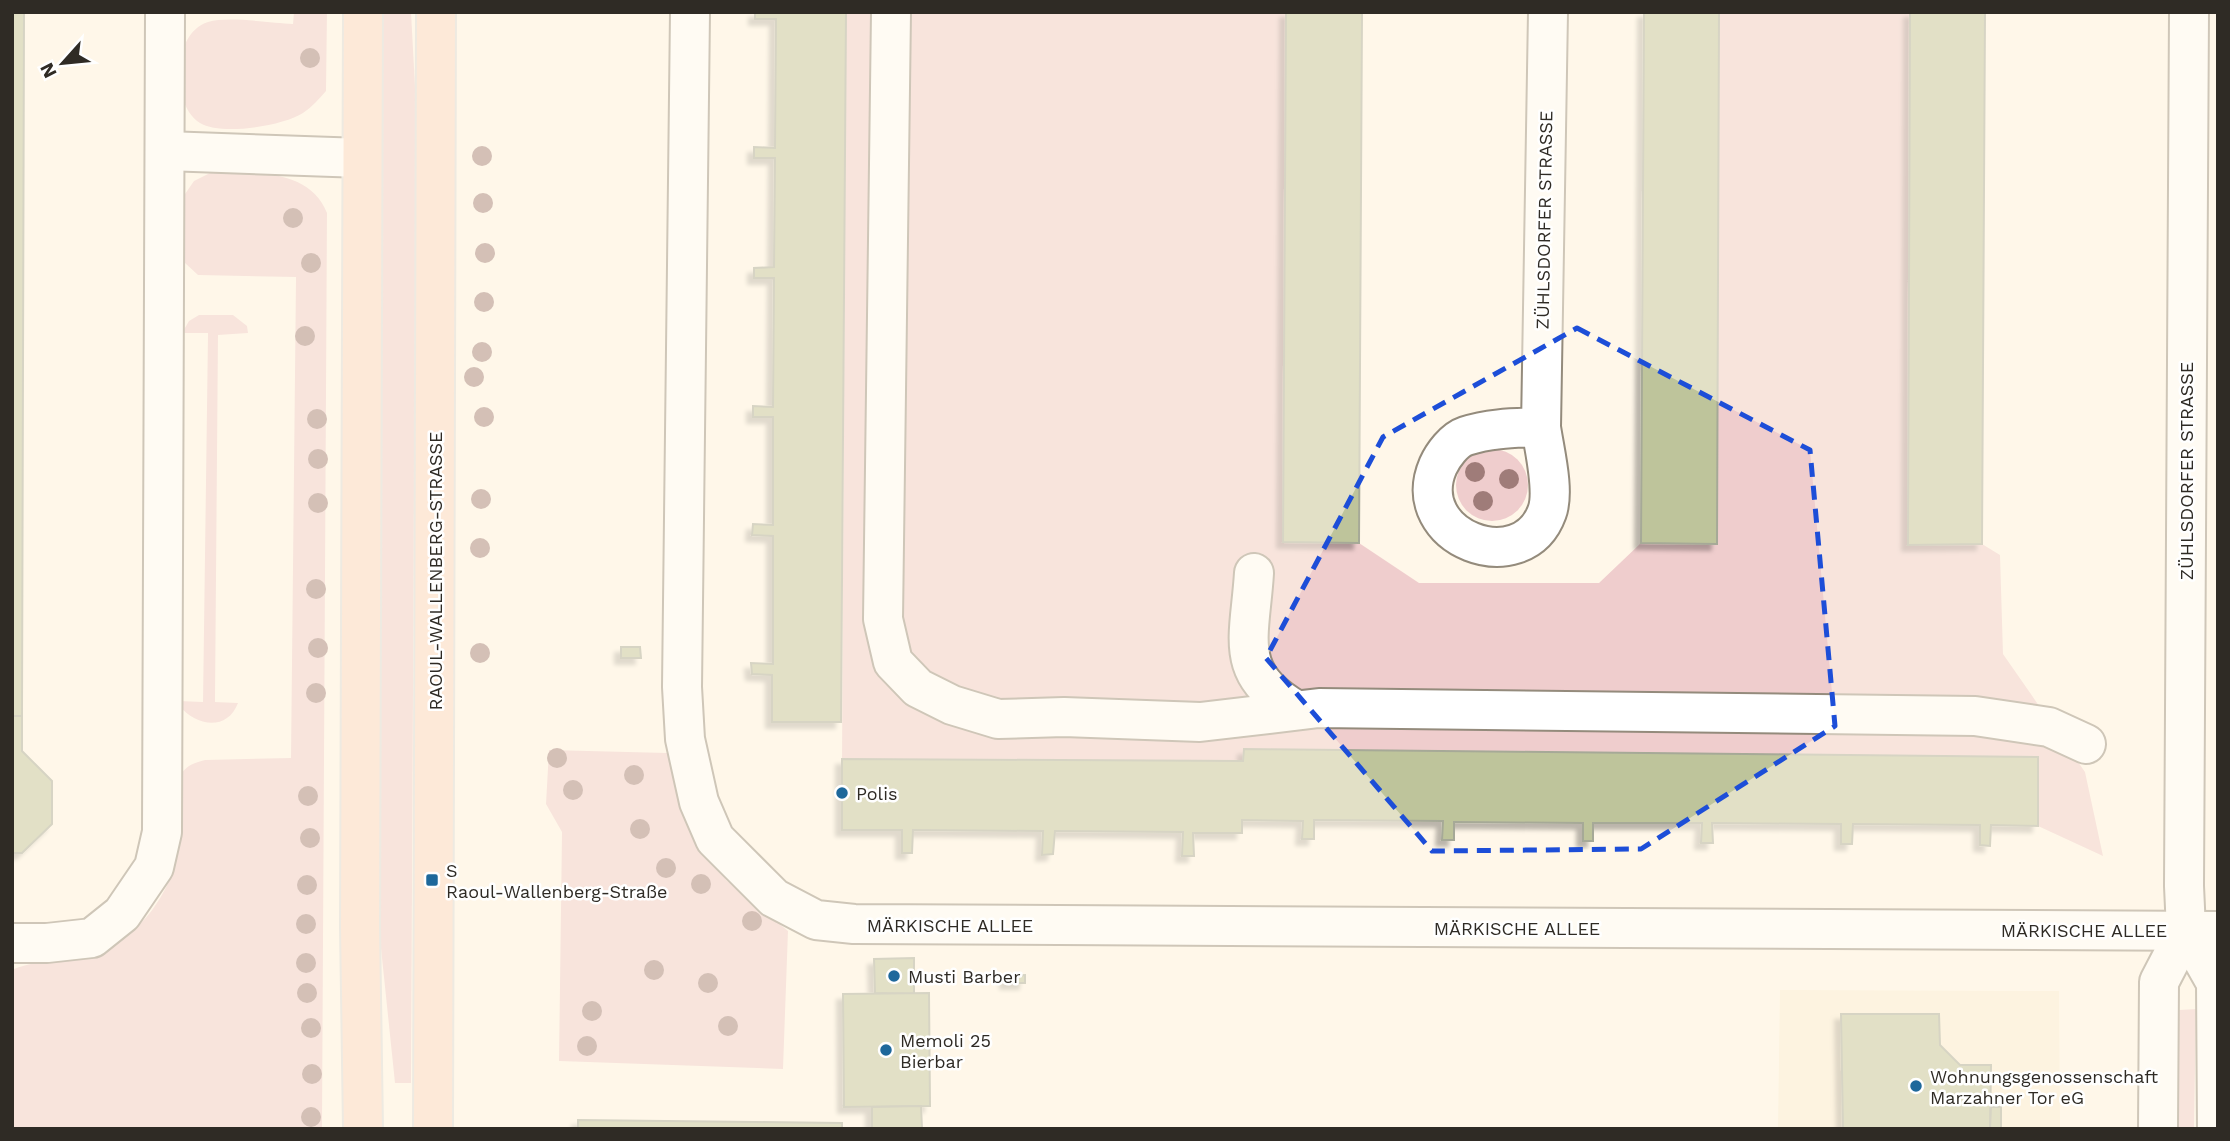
<svg xmlns="http://www.w3.org/2000/svg" width="2230" height="1141" viewBox="0 0 2230 1141" font-family="'Work Sans',sans-serif">
	<style>
		.built { fill: #faedd4 }
		.green { fill: #efcdcd }
		.building { fill: #bec49b; stroke: #a6a997; stroke-width: 2; filter: url(#shadow) }
		.lines { fill: none; stroke-linecap: round; stroke-linejoin: round }
		.minor-casing { stroke: #948b7c; stroke-width: 42 }
		.major-casing { stroke: #dad9d8; stroke-width: 42 }
		.minor { stroke: #fff; stroke-width: 38 }
		.major { stroke: #fad7c4; stroke-width: 38 }
		.tree { fill: #9f7c79 }
		.marked { fill: none; stroke: #1d4ed8; stroke-width: 5; stroke-dasharray: 14 9; stroke-linejoin: round }
		.poi-dot { fill: #1e689b; stroke: #fff; stroke-width: 2.5 }
		.labels { text-anchor: middle; dominant-baseline: central; stroke-width: 5; stroke-linejoin: round; paint-order: stroke }
		.street-label { font-size: 18px; fill: #2f2b25; stroke: #fff }
		.poi-label { font-size: 18px; fill: #2f2b25; stroke: #fff; text-anchor: start }
	</style>
	<defs>
		<filter id="shadow"><feDropShadow dx="-6" dy="6" stdDeviation="2" flood-color="#0004"/></filter>
	</defs>
	<rect width="100%" height="100%" fill="#fff7e9"/>
	<polygon class="built" points="1780,990 2059,991 2060,1129 1778,1129"/>
	<g class="green">
		<path d="M294,12h33l-1,79c-7,8 -14,16 -23,22 -20,13 -82,23 -103,10 -30,-19 -28,-90 8,-101 20,-6 63,1 85,2z"/>
		<polygon points="382,12 411,12 416,105 411,1083 395,1083 379,929"/>
		<polygon points="846,12 1286,12 1283,542 1359,543 1419,583 1599,583 1641,543 1717,543 1719,12 1909,12 1908,545 1982,544 2000,555 2003,654 2085,772 2103,856 2038,826 2038,757 1244,749 1243,761 842,759"/>
		<path d="M216,170c38,3 94,-1 111,43l-5,916h-310l2,-160c12,-5 24,-6 36,-9 64,-15 93,-21 122,-85 13,-29 -1,-80 10,-102 5,-8 15,-11 23,-13l86,-2 5,-481 -98,-2 -13,-12 -4,-11 4,-58 9,-13z"/>
		<path d="M199,315h34l14,11 1,7 -30,2 -3,367 23,1c-11,29 -43,23 -59,2v-4l24,1 5,-369h-26l7,-12z"/>
		<circle cx="1492" cy="485" r="36"/>
		<polygon points="549,750 668,753 692,820 726,880 788,931 783,1069 559,1061 562,832 546,804"/>
		<polygon points="2196,1009 2194,1129 2178,1129 2179,1010"/>
	</g>
	<g class="building">
		<polygon points="12,12 24,12 22,716 12,716"/>
		<polygon points="755,12 846,12 841,722 772,722 772,675 752,674 751,663 773,664 773,536 752,535 753,524 773,525 773,417 753,417 753,406 773,407 774,278 754,278 754,268 774,267 775,158 754,158 754,147 775,148 776,19 755,19"/>
		<polygon points="1286,12 1362,12 1359,543 1283,542"/>
		<polygon points="1644,12 1719,12 1717,544 1641,543"/>
		<polygon points="1910,12 1985,12 1982,544 1908,545"/>
		<polygon points="621,647 640,647 641,658 621,658"/>
		<polygon points="12,716 22,716 22,751 52,781 52,824 22,853 12,853"/>
		<polygon points="1244,749 2038,757 2038,826 1991,825 1990,846 1980,845 1980,825 1853,824 1852,844 1841,844 1841,824 1712,823 1713,843 1701,843 1702,823 1593,823 1593,841 1583,841 1583,823 1454,822 1454,840 1442,840 1443,821 1314,820 1314,839 1302,839 1303,821 1242,820 1242,833 1193,833 1194,856 1182,856 1183,832 1055,831 1053,854 1042,855 1043,831 913,830 912,853 902,853 902,830 842,830 842,759 1243,761"/>
		<polygon points="914,958 914,994 875,993 874,959"/>
		<polygon points="1025,975 1025,983 1006,983 1006,976"/>
		<polygon points="929,993 930,1106 844,1107 843,994"/>
		<polygon points="1841,1014 1939,1014 1940,1045 1960,1065 1991,1065 1990,1129 1843,1129"/>
		<polygon points="921,1106 922,1129 872,1129 872,1107"/>
		<polygon points="1991,1107 2001,1107 2001,1128 2041,1129 1990,1129"/>
		<polygon points="578,1120 842,1123 842,1129 578,1129"/>
	</g>
	<g class="lines">
		<g class="minor-casing">
			<g id="minor">
				<polyline points="690,12 682,687 685,739 699,802 715,839 774,898 816,920 854,924 2218,931"/>
				<polyline points="891,12 883,619 893,662 918,688 952,705 998,719 1064,717 1200,722 1319,708 1975,716 2049,727 2086,744"/>
				<polyline points="2189,12 2184,886 2186,930 2216,983 2217,1129"/>
				<polyline points="166,151 362,158"/>
				<path d="M1541,427c-25,1 -51,1 -75,9 -12,4 -23,19 -28,30 -31,72 84,115 109,46 8,-21 -3,-63 -6,-85l7,-415"/>
				<path d="M1254,573c-4,65 -22,100 42,137"/>
				<polyline points="12,943 47,943 92,938 122,914 154,867 162,832 165,12"/>
				<polyline points="2158,1129 2159,982 2186,930"/>
			</g>
		</g>
		<g class="major-casing">
			<g id="major">
				<polyline points="363,1129 360,927 363,12"/>
				<polyline points="433,1129 436,12"/>
			</g>
		</g>
		<use href="#minor" class="minor"/>
		<use href="#major" class="major"/>
	</g>
	<g class="tree">
		<circle cx="310" cy="58" r="10"/>
		<circle cx="482" cy="156" r="10"/>
		<circle cx="483" cy="203" r="10"/>
		<circle cx="293" cy="218" r="10"/>
		<circle cx="485" cy="253" r="10"/>
		<circle cx="311" cy="263" r="10"/>
		<circle cx="484" cy="302" r="10"/>
		<circle cx="305" cy="336" r="10"/>
		<circle cx="482" cy="352" r="10"/>
		<circle cx="474" cy="377" r="10"/>
		<circle cx="484" cy="417" r="10"/>
		<circle cx="317" cy="419" r="10"/>
		<circle cx="318" cy="459" r="10"/>
		<circle cx="1475" cy="472" r="10"/>
		<circle cx="1509" cy="479" r="10"/>
		<circle cx="481" cy="499" r="10"/>
		<circle cx="1483" cy="501" r="10"/>
		<circle cx="318" cy="503" r="10"/>
		<circle cx="480" cy="548" r="10"/>
		<circle cx="316" cy="589" r="10"/>
		<circle cx="318" cy="648" r="10"/>
		<circle cx="480" cy="653" r="10"/>
		<circle cx="316" cy="693" r="10"/>
		<circle cx="557" cy="758" r="10"/>
		<circle cx="634" cy="775" r="10"/>
		<circle cx="573" cy="790" r="10"/>
		<circle cx="308" cy="796" r="10"/>
		<circle cx="640" cy="829" r="10"/>
		<circle cx="310" cy="838" r="10"/>
		<circle cx="666" cy="868" r="10"/>
		<circle cx="701" cy="884" r="10"/>
		<circle cx="307" cy="885" r="10"/>
		<circle cx="752" cy="921" r="10"/>
		<circle cx="306" cy="924" r="10"/>
		<circle cx="306" cy="963" r="10"/>
		<circle cx="654" cy="970" r="10"/>
		<circle cx="708" cy="983" r="10"/>
		<circle cx="307" cy="993" r="10"/>
		<circle cx="592" cy="1011" r="10"/>
		<circle cx="728" cy="1026" r="10"/>
		<circle cx="311" cy="1028" r="10"/>
		<circle cx="587" cy="1046" r="10"/>
		<circle cx="312" cy="1074" r="10"/>
		<circle cx="311" cy="1117" r="10"/>
	</g>
	<path d="M0 0H2230V1141H0ZM1577,328l233,122 25,276 -194,123 -209,2 -166,-193 117,-221z" fill="#fff7e9" fill-opacity=".55" fill-rule="evenodd"/>
	<path class="marked" d="M1577,328l233,122 25,276 -194,123 -209,2 -166,-193 117,-221z"/>
	<g class="poi-dot">
		<circle cx="842" cy="793" r="7"/>
		<rect x="425" y="873" width="14" height="14" rx="3.5"/>
		<circle cx="894" cy="976" r="7"/>
		<circle cx="886" cy="1050" r="7"/>
		<circle cx="1916" cy="1086" r="7"/>
	</g>
	<g class="labels">
		<g class="street-label">
			<text transform="translate(1544 220) rotate(-89)">ZÜHLSDORFER STRASSE</text>
			<text transform="translate(2186 471) rotate(-90)">ZÜHLSDORFER STRASSE</text>
			<text transform="translate(435 571) rotate(-90)">RAOUL-WALLENBERG-STRASSE</text>
			<text x="950" y="925">MÄRKISCHE ALLEE</text>
			<text x="1517" y="928">MÄRKISCHE ALLEE</text>
			<text x="2084" y="930">MÄRKISCHE ALLEE</text>
		</g>
		<g class="poi-label">
			<text x="856" y="793">Polis</text>
			<text x="446" y="870">S<tspan x="446" dy="21">Raoul-Wallenberg-Straße</tspan></text>
			<text x="908" y="976">Musti Barber</text>
			<text x="900" y="1040">Memoli 25<tspan x="900" dy="21">Bierbar</tspan></text>
			<text x="1930" y="1076">Wohnungsgenossenschaft<tspan x="1930" dy="21">Marzahner Tor eG</tspan></text>
		</g>
	</g>
	<rect width="2230" height="1141" fill="none" stroke="#2f2b25" stroke-width="28"/>
	<g transform="translate(63 63) rotate(243)" stroke="#ffffff" stroke-width="5" paint-order="stroke">
	<path d="M0-5L12 26L0 18L-12 26Z" fill="#2f2b25"/>
	<text y="-10" font-size="19" font-weight="bold" text-anchor="middle" fill="#2f2b25">N</text>
	</g>
</svg>
